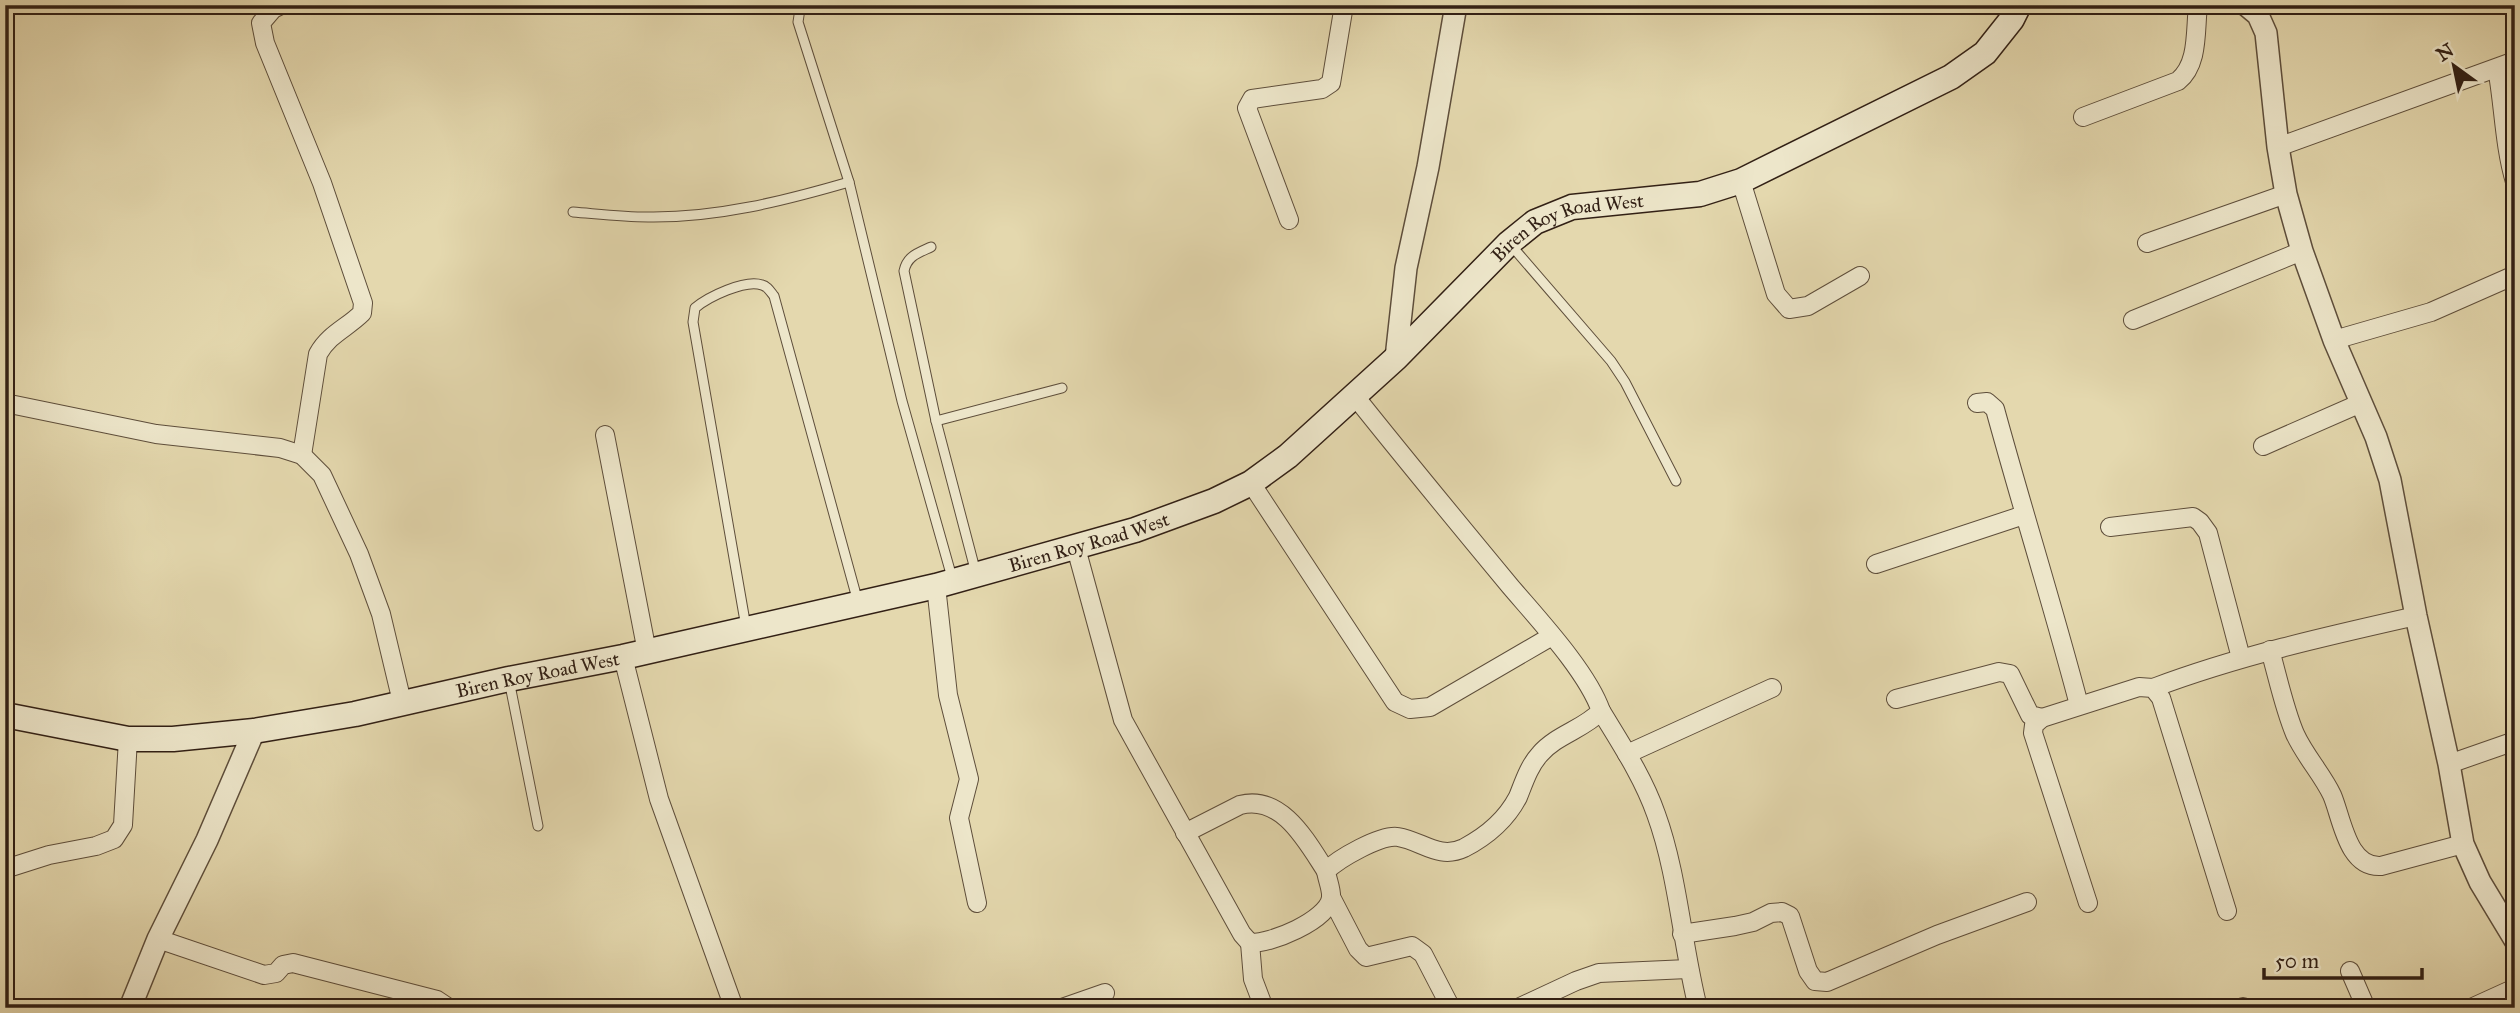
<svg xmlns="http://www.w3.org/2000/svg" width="2520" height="1013" viewBox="0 0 2520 1013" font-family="'IM FELL Great Primer',serif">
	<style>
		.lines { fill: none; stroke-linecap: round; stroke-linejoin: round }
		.service-casing { stroke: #5e4e3b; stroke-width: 11 }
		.minor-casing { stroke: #5e4e3b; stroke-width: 20 }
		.tertiary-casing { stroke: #5e4e3b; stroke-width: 24 }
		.secondary-casing { stroke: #322015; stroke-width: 27 }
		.service { stroke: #ede6ca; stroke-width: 9 }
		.minor { stroke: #ede6ca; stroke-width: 18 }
		.tertiary { stroke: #ede6ca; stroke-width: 21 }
		.secondary { stroke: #ede6ca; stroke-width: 24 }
		.labels { text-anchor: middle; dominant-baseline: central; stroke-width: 5; stroke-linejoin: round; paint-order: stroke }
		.street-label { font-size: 19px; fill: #322015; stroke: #ede6ca }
	</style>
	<rect width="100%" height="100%" fill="#e4d8ae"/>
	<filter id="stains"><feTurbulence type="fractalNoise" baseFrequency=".00286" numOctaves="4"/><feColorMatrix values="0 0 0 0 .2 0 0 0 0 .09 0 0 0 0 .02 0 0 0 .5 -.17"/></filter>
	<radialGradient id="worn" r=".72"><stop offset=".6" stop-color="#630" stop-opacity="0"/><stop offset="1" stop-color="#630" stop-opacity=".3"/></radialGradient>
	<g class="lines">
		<g class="service-casing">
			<g id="service">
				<polyline points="806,5 800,9 798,22 849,182 902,401 953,581"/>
				<path d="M573,212c25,2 50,5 75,5 68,1 136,-16 201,-35"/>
				<polyline points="1510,244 1611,361 1625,382 1676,481"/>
				<path d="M931,247c-13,6 -24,9 -27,24l32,150 40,152"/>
				<polyline points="936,421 1062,388"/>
				<path d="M746,627l-53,-305 2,-14c13,-11 50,-29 67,-23 5,1 8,6 12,11l84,306"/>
				<polyline points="509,680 538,826"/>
			</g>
		</g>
		<g class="minor-casing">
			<g id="minor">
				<path d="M281,5l-8,4 -12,14 4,20 57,140 41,120 -1,10c-15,15 -33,21 -44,41l-16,101"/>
				<path d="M2497,68c7,38 7,77 18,114"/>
				<path d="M2083,117l95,-36c21,-17 17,-50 20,-76"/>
				<polyline points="2278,147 2515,61"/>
				<polyline points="1741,181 1776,294 1789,309 1808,306 1860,276"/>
				<polyline points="1289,220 1247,108 1252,99 1322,89 1331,83 1344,5"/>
				<polyline points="2147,243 2286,194"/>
				<polyline points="2133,320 2302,251"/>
				<polyline points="2334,340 2431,312 2515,275"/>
				<polyline points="5,403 156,434 280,448 302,455 322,475 359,554 381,614 402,702"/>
				<path d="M1977,403l10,-1 8,7c27,99 58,197 84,296"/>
				<polyline points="605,435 647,652"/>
				<polyline points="2263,446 2361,403"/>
				<polyline points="1251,483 1395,702 1410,709 1430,707 1552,636"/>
				<polyline points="2110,527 2193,517 2200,522 2208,533 2241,658"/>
				<path d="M1076,548l47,172 119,214 8,9c20,1 77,-22 81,-45 1,-8 -4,-19 -5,-27 12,-12 55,-37 72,-34 24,4 41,23 66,11 23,-12 42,-28 54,-51 6,-15 11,-31 22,-43 16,-19 44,-25 61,-43 -14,-40 -63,-92 -91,-125 -53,-64 -105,-127 -156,-191"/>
				<polyline points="1876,564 2024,515"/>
				<polyline points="936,586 948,695 969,779 959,818 977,903"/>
				<path d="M2270,650c8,28 14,58 25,84 10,22 27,40 37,61 10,23 15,73 49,71l82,-22"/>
				<polyline points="623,657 659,799 734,1008"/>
				<path d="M2153,688c85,-32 174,-52 263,-72"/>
				<polyline points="1896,699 1999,672 2010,674 2030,715 2042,718"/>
				<path d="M1601,711c20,33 42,66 55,103 22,60 26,131 42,194"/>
				<polyline points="1627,754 1772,688"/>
				<polyline points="2449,764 2515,741"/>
				<path d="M1185,833l55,-28c42,-11 67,37 86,66"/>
				<polyline points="5,869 49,855 96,846 114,839 123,825 128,739"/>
				<polyline points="1331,897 1358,949 1366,957 1412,946 1423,954 1451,1008"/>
				<polyline points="2088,903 2033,733 2034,725 2042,718 2139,687 2153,688 2161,698 2227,911"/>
				<polyline points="1682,934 1735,926 1753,922 1771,913 1782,912 1790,916 1808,971 1815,981 1827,982 1937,935 2027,902"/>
				<polyline points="158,939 264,975 276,973 283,965 293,963 437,1000 449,1008"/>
				<polyline points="1250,943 1253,979 1264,1008"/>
				<polyline points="2350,971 2366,1008"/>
				<polyline points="2243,1007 2243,1008"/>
				<polyline points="1062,1008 1105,993"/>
				<polyline points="1518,1008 1576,981 1599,973 1688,969"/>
				<polyline points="2471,1008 2515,988"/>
			</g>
		</g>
		<g class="tertiary-casing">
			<g id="tertiary">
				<polyline points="2246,5 2258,15 2266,33 2278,147 2286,194 2302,251 2334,340 2376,437 2390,480 2416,616 2449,764 2463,844 2480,882 2515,940"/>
				<polyline points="1396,358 1406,268 1428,167 1456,5"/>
				<polyline points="130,1008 158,939 207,840 254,731"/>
			</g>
		</g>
		<g class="secondary-casing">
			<g id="secondary">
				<path id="s1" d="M5,715l123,24h45l81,-8 101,-17 154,-35 114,-22 313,-71 199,-56 79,-29 37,-18 37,-27 108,-98 113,-115 26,-21 37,-15 128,-13 41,-13 210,-104 34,-24 27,-34 7,-14"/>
			</g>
		</g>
		<use href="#service" class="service"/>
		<use href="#minor" class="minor"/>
		<use href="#tertiary" class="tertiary"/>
		<use href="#secondary" class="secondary"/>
	</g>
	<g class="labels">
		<g class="street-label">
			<text stroke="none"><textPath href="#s1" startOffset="1696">Biren Roy Road West</textPath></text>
			<text stroke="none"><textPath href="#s1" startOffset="1108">Biren Roy Road West</textPath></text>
			<text stroke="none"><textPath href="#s1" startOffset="541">Biren Roy Road West</textPath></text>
		</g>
	</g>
	<rect width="2520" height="1013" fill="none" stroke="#e4d8ae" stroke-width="28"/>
	<rect x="7" y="7" width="2506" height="999" fill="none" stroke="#322015" stroke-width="3.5"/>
	<rect x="14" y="14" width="2492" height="985" fill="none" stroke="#322015" stroke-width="2"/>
	<g transform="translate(2454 66) rotate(327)" stroke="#ede6ca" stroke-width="5" paint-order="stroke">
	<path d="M0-5L12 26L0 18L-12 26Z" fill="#322015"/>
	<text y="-10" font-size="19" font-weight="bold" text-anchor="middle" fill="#322015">N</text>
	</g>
	<path d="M2264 968v10h158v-10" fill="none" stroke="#322015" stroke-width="3.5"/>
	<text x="2275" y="968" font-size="21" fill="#322015" stroke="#ede6ca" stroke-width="5" paint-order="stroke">50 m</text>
	<rect width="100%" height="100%" filter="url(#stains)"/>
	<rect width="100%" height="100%" fill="url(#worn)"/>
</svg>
